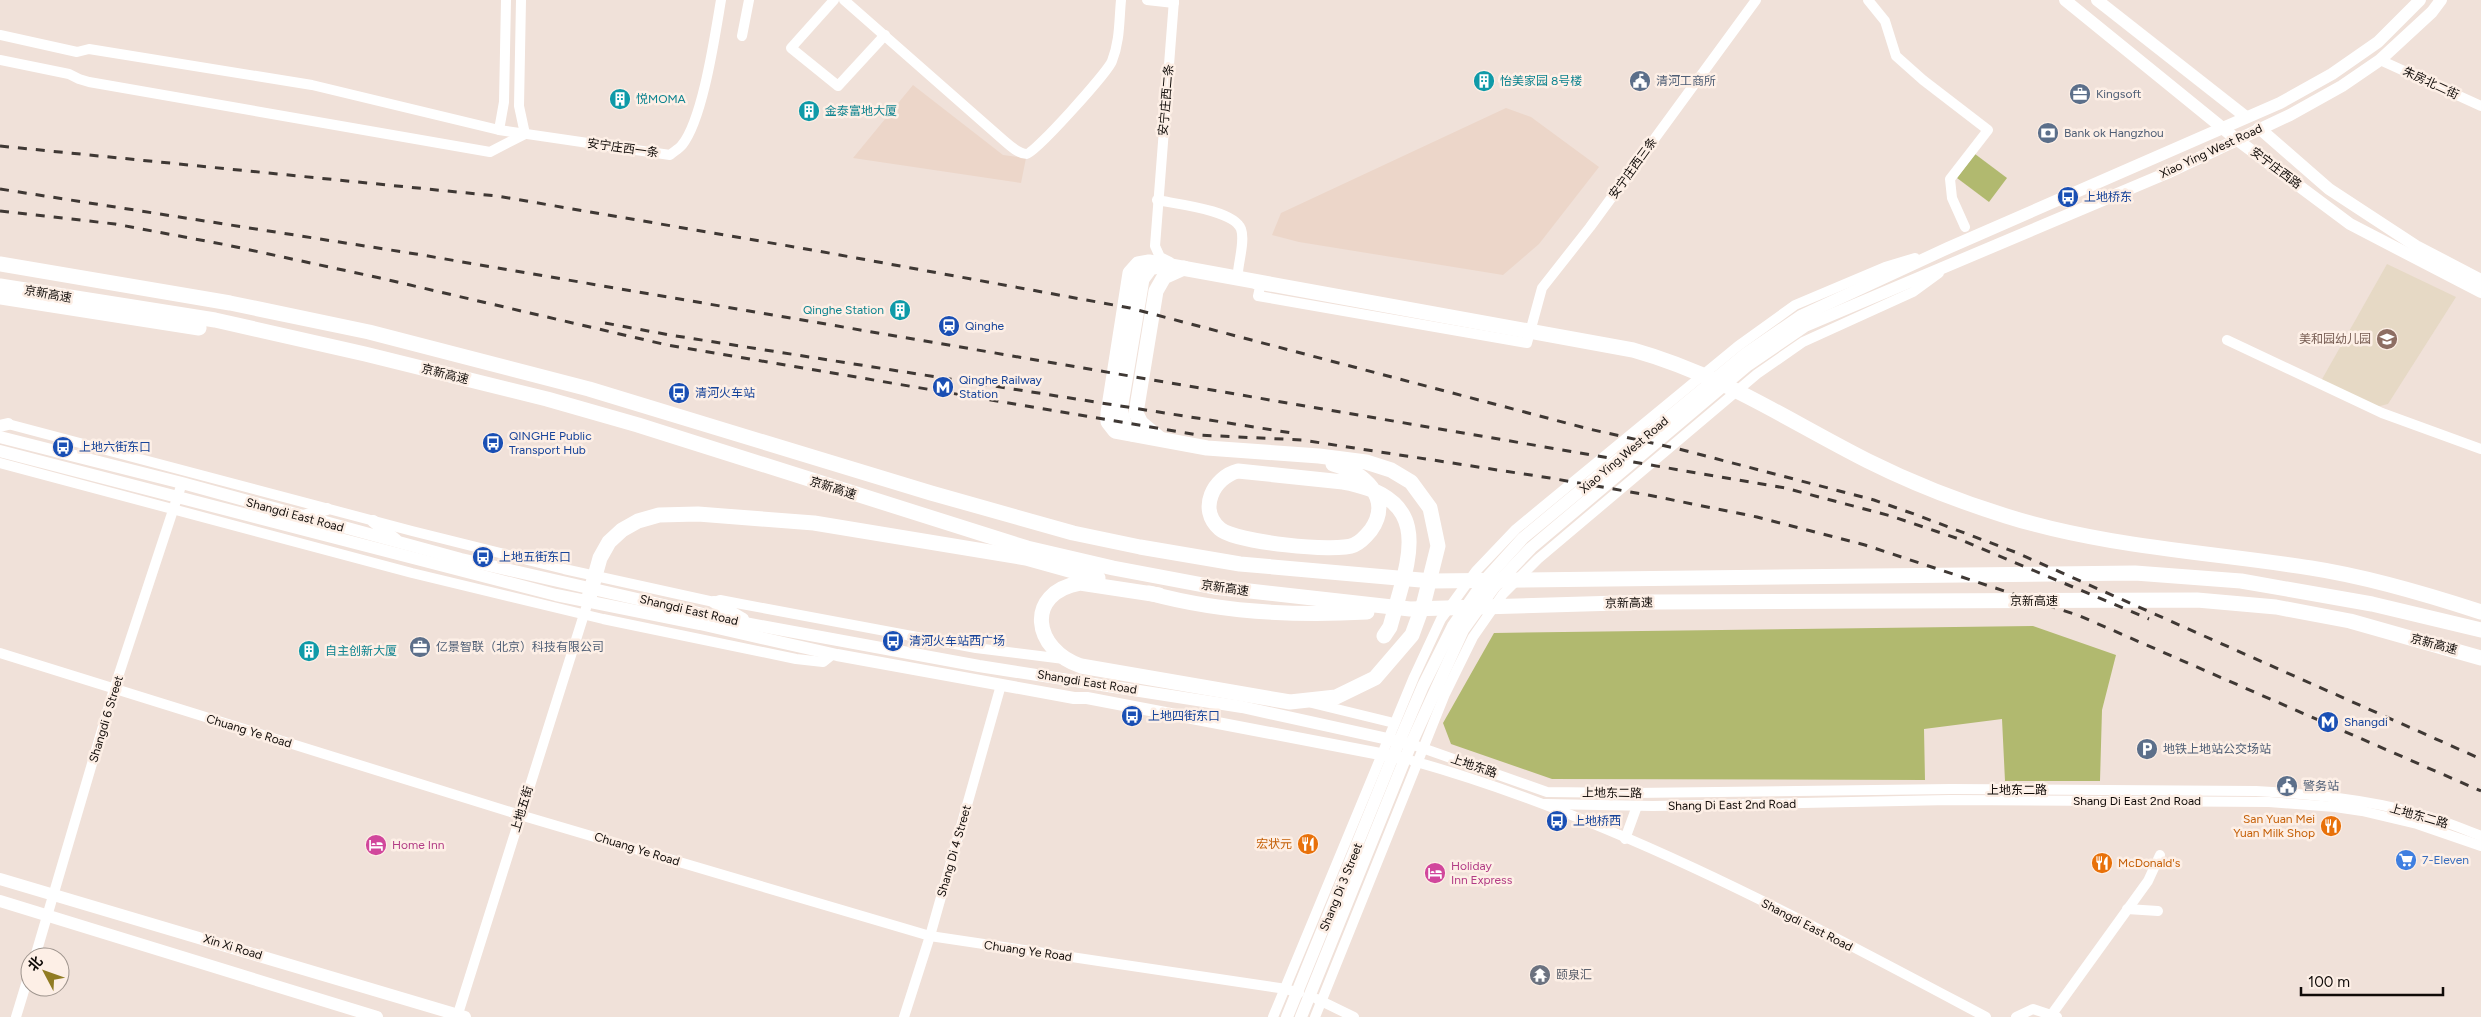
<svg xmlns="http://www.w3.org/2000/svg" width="2481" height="1017" viewBox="0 0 2481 1017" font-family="Figtree,'Noto Sans SC',sans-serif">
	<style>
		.built { fill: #ecd6c9 }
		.education { fill: #e6d9c5 }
		.green { fill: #b1b96f }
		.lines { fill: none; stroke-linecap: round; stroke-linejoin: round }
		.minor { stroke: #fff; stroke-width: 10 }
		.major { stroke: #fff; stroke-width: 12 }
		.highway { stroke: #fff; stroke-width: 15 }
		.rail { stroke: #3f3834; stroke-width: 3; stroke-dasharray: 9 9; stroke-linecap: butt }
		.labels { text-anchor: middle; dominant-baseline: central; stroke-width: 5; stroke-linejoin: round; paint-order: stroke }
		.culture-label { font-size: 12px; fill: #0d838f; stroke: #fdefe6; text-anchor: start }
		.service-label { font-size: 12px; fill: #4e5e75; stroke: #fdefe6; text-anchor: start }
		.street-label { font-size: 12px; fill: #100b08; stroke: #fdefe6 }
		.transit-label { font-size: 12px; fill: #164399; stroke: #fdefe6; text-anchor: start }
		.education-label { font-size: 12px; fill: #785e54; stroke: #fdefe6; text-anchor: end }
		.food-label { font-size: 12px; fill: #c56008; stroke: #fdefe6; text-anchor: end }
		.hotel-label { font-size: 12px; fill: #b23c85; stroke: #fdefe6; text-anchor: start }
		.shop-label { font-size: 12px; fill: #366cbe; stroke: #fdefe6; text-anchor: start }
		.worship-label { font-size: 12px; fill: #5b616d; stroke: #fdefe6; text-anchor: start }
	</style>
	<rect width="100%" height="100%" fill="#f0e1d9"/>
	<g class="built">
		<polygon points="913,85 1003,155 1026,158 1021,183 853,158"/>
		<polygon points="1506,108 1531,117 1599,167 1539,244 1503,275 1299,242 1272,235 1281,213"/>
	</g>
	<polygon class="education" points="2387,264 2456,297 2388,404 2376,407 2321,381"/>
	<g class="green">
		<polygon points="1975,154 2007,178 1989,202 1957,178"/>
		<polygon points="2033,626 2116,655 2102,710 2100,781 2005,781 2002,719 1924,729 1925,780 1552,779 1451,744 1443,723 1494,633"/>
	</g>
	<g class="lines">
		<g class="minor">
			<polyline points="834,0 791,48 838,86 885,35"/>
			<path d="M844,0l157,138c7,6 17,16 26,16 7,0 82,-83 85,-93 8,-20 7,-40 9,-61"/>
			<polyline points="1147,0 1174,3"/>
			<polyline points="1868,0 1885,21 1896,56 1923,80 1988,130 1950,179 1952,198 1965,227"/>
			<path d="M0,35l77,17 12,-3 223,36 187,45 171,25c3,-3 9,-6 12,-10 21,-26 33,-110 39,-145"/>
			<polyline points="742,36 749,0"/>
			<polyline points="0,60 69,74 79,79 89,82 490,152 525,134 519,106 521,0"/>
			<polyline points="2380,60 2481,106"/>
			<polyline points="499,130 504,102 506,0"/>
			<path d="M1157,200c19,4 77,10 84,29 4,11 -2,31 -3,43"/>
			<polyline points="1170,262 1160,257 1155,246 1174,0"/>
			<polyline points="1251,281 1260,287 1258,296 1527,343 1542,288 1590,227 1756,0"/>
			<polyline points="2227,340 2382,413 2481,449"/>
			<polyline points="8,424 412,531 564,569 714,602 720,600 976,648 1064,659"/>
			<polyline points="0,463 412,573 603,619 796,659 823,662 833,654"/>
			<polyline points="0,653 520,815 930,936 1286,989 1299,993"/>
			<polyline points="1312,703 1394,723"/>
			<path d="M1411,744l136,48 86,1 318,-4 305,2c54,3 110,8 163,23 21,5 42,14 62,22"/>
			<path d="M1413,761c200,56 390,159 573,256"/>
			<polyline points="1545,804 1653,806 1950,800 2269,802 2335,807 2362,811 2417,824 2481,846"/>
			<polyline points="1625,839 1637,806"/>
			<polyline points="2127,909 2158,911"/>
			<polyline points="35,957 114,689 182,483"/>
			<polyline points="1317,999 1354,1017"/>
			<polyline points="2052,1014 2148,881 2160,855"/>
			<polyline points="16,1017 30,971"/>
			<polyline points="457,1017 586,608"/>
			<polyline points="904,1017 930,936 1001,685"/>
			<polyline points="1273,1017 1414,677 1441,619 1476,571 1516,529 1738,346 1795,305 1885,267 1915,258"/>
			<polyline points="1315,1017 1445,694 1473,637 1503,594 1538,559 1757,374 1803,342 1913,292 1939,273"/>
			<polyline points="2016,1017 2033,1009 2057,1017"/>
		</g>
		<g class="major">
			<polyline points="2065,0 2236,139 2350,224 2481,292"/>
			<polyline points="2097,0 2246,117"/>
			<polyline points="2259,128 2329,189 2416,246 2481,280"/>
			<polyline points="0,426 8,424"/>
			<polyline points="0,437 182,483 461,559 734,621 979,666 1242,707 1406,743"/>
			<polyline points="0,451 556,595 700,624 837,655 1074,698 1087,698 1401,758"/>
			<polyline points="300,517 327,509"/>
			<polyline points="373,521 396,540"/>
			<polyline points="714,602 743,619"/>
			<polyline points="0,879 465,1017"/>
			<polyline points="0,901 377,1017"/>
			<polyline points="1287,1017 1393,756 1423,686 1453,626 1485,580 1523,538 1744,355 1801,316 1948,248 2280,103 2332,74 2378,42 2420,0"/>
			<polyline points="1301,1017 1411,744 1463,630 1494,587 1531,548 1748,365 1805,326 2167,173 2290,115 2342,86 2380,60 2432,12 2441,0"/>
		</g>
		<g class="highway">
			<polyline points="0,264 230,303 369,332 589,389 931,493 1073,533 1140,547 1240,564 1432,581 2135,573 2241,581 2372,604 2481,630"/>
			<polyline points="0,286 215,320 365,354 547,399 638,425 1027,548 1113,568 1214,587 1410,609 1653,602 2197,600 2276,607 2350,621 2481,658"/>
			<polyline points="0,297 199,328"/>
			<polyline points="1132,434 1125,426 1120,410 1142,279 1150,268 1163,265"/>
			<polyline points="1159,438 1141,423 1136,413 1156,291 1164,277 1184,268"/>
			<path d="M1333,464c29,8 61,33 38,66 -4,5 -10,12 -17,15 -18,8 -119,-3 -134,-16 -23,-20 -6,-52 18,-58l105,11c95,17 65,78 47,145l-6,9"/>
			<path d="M1149,593c69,19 147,23 218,19"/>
			<path d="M1159,595l-79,-12c-56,10 -47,67 1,83l209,36 46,-5 39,-19 37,-43 12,-33 14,-56 -8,-38 -19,-26 -20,-12 -25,-8 -47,-6 -112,-8 -92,-17 -7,-9v-9l22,-140 8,-9 11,-2 484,88c89,25 154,70 235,111 44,22 90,40 138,55 98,31 203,36 305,52 58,9 115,26 170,44"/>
			<polyline points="588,601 600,558 609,542 622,530 638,521 659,515 698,514 814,523 1026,558 1098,578"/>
		</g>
		<g class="rail">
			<polyline points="0,146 497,196 818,251 1130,308 1589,429 1679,449 1874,500 1914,514 2015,552 2481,759"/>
			<polyline points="0,189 416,254 1785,488 1891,516 1959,539 2149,619"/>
			<polyline points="0,211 115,224 227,245 380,278 667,345 1198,435 1302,440 1550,478 1648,495 1757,517 1865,545 2080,616 2481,791"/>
			<polyline points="605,323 670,335 1292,433"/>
		</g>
	</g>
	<defs>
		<g id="building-disc" transform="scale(1.125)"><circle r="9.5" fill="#0f9aa8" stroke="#fdefe6"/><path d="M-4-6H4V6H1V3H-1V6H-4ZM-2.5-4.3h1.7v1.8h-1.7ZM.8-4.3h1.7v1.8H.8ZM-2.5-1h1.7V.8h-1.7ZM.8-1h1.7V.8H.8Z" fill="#fff"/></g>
		<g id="civic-disc" transform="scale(1.125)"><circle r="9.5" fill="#5c6f8a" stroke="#fdefe6"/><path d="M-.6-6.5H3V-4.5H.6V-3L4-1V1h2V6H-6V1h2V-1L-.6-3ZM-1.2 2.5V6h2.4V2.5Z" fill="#fff"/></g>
		<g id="office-disc" transform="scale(1.125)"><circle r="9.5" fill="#5c6f8a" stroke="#fdefe6"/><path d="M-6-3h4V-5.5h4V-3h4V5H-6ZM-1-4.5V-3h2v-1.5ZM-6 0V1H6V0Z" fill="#fff"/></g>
		<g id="bank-disc" transform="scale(1.125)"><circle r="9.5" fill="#5c6f8a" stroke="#fdefe6"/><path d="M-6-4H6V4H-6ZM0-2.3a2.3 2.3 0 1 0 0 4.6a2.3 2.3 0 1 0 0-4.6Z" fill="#fff"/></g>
		<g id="bus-disc" transform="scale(1.125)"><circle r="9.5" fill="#1a4fb4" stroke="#fdefe6"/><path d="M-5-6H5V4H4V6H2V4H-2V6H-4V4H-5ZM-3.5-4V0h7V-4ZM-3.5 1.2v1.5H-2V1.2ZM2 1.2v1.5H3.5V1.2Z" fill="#fff"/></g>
		<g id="station-disc" transform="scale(1.125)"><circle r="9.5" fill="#1a4fb4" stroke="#fdefe6"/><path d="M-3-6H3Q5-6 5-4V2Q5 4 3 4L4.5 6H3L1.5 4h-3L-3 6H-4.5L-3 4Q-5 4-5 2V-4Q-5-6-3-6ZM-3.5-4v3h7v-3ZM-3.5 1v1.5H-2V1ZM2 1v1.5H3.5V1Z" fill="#fff"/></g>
		<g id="school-disc" transform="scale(1.125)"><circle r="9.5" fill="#8d6e63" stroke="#fdefe6"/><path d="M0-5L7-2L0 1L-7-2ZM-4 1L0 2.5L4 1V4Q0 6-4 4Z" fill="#fff"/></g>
		<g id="metro-disc" transform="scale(1.125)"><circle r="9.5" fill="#1a4fb4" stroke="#fdefe6"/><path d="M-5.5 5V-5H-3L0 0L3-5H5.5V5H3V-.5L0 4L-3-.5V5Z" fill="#fff"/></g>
		<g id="parking-disc" transform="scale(1.125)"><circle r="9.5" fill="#5c6f8a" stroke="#fdefe6"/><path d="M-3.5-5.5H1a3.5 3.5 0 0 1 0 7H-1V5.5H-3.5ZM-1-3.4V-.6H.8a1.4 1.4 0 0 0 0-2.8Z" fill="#fff"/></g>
		<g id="restaurant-disc" transform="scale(1.125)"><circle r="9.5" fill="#e8710a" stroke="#fdefe6"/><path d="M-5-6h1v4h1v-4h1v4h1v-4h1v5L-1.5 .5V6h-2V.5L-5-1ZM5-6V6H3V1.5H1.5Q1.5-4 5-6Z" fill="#fff"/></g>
		<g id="hotel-disc" transform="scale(1.125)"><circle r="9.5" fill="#d1479c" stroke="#fdefe6"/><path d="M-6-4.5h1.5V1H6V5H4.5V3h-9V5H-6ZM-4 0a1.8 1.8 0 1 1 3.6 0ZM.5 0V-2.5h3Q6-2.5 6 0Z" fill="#fff"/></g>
		<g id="supermarket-disc" transform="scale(1.125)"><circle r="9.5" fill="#3f7fe0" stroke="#fdefe6"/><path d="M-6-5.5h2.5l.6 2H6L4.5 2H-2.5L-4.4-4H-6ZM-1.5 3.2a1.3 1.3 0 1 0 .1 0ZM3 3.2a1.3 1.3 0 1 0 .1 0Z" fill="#fff"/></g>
		<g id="temple-disc" transform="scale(1.125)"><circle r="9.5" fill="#6b7280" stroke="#fdefe6"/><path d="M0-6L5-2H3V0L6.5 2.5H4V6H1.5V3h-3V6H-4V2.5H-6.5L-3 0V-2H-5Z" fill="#fff"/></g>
	</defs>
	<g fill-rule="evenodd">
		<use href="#building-disc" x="1484" y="81"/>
		<use href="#civic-disc" x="1640" y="81"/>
		<use href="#office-disc" x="2080" y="94"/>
		<use href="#building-disc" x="620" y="99"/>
		<use href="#building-disc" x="809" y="111"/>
		<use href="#bank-disc" x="2048" y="133"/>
		<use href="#bus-disc" x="2068" y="197"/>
		<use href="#building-disc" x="900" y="310"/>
		<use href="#station-disc" x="949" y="326"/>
		<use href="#school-disc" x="2387" y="339"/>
		<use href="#metro-disc" x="943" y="387"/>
		<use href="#bus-disc" x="679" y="393"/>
		<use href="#bus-disc" x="493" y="443"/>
		<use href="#bus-disc" x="63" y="447"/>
		<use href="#bus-disc" x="483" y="557"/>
		<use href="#bus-disc" x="893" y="641"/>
		<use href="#office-disc" x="420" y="647"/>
		<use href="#building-disc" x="309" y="651"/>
		<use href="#bus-disc" x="1132" y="716"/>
		<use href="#metro-disc" x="2328" y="722"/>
		<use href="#parking-disc" x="2147" y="749"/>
		<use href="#civic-disc" x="2287" y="786"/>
		<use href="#bus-disc" x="1557" y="821"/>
		<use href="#restaurant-disc" x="2331" y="826"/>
		<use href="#restaurant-disc" x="1308" y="844"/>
		<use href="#hotel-disc" x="376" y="845"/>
		<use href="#supermarket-disc" x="2406" y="860"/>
		<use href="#restaurant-disc" x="2102" y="863"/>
		<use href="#hotel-disc" x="1435" y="873"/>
		<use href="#temple-disc" x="1540" y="975"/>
	</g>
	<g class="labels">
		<g class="culture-label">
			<text x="1500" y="81">怡美家园 8号楼</text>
			<text x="636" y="99">悦MOMA</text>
			<text x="825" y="111">金泰富地大厦</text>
			<text x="884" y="310" text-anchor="end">Qinghe Station</text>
			<text x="325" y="651">自主创新大厦</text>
		</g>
		<g class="service-label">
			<text x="1656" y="81">清河工商所</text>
			<text x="2096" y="94">Kingsoft</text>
			<text x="2064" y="133">Bank ok Hangzhou</text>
			<text x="436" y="647">亿景智联（北京）科技有限公司</text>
			<text x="2163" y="749">地铁上地站公交场站</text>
			<text x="2303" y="786">警务站</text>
		</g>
		<g class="street-label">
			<text transform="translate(2431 83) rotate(25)">朱房北二街</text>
			<text transform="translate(1166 100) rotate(-85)">安宁庄西二条</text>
			<text transform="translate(623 148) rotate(8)">安宁庄西一条</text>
			<text transform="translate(2211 151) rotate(-25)">Xiao Ying West Road</text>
			<text transform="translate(1633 168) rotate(-54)">安宁庄西三条</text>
			<text transform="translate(2276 168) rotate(37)">安宁庄西路</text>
			<text transform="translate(48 294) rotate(10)">京新高速</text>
			<text transform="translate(445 374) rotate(14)">京新高速</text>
			<text transform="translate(1624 455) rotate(-40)">Xiao Ying West Road</text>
			<text transform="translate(833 488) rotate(18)">京新高速</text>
			<text transform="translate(295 515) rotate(15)">Shangdi East Road</text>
			<text transform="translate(1225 588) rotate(8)">京新高速</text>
			<text x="2034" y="601">京新高速</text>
			<text transform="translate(1629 603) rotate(-1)">京新高速</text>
			<text transform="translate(689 610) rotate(13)">Shangdi East Road</text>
			<text transform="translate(2434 644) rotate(15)">京新高速</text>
			<text transform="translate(1087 682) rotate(9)">Shangdi East Road</text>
			<text transform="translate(106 719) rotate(-73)">Shangdi 6 Street</text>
			<text transform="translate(249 731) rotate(17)">Chuang Ye Road</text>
			<text transform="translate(1474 766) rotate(19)">上地东路</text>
			<text x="2017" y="790">上地东二路</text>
			<text transform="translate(1612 793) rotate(1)">上地东二路</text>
			<text x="2137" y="801">Shang Di East 2nd Road</text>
			<text transform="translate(1732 805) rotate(-1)">Shang Di East 2nd Road</text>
			<text transform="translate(522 809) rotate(-73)">上地五街</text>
			<text transform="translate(2419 816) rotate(16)">上地东二路</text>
			<text transform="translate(637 849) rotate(17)">Chuang Ye Road</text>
			<text transform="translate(954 851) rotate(-74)">Shang Di 4 Street</text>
			<text transform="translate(1341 887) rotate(-68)">Shang Di 3 Street</text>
			<text transform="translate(1807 925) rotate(27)">Shangdi East Road</text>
			<text transform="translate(233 947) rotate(17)">Xin Xi Road</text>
			<text transform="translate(1028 951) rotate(8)">Chuang Ye Road</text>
		</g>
		<g class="transit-label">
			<text x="2084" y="197">上地桥东</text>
			<text x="965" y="326">Qinghe</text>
			<text x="959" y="380">Qinghe Railway<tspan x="959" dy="14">Station</tspan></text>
			<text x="695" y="393">清河火车站</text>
			<text x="509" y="436">QINGHE Public<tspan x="509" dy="14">Transport Hub</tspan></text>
			<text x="79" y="447">上地六街东口</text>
			<text x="499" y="557">上地五街东口</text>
			<text x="909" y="641">清河火车站西广场</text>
			<text x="1148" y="716">上地四街东口</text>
			<text x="2344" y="722">Shangdi</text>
			<text x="1573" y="821">上地桥西</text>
		</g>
		<g class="education-label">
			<text x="2371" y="339">美和园幼儿园</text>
		</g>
		<g class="food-label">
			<text x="2315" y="819">San Yuan Mei<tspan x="2315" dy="14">Yuan Milk Shop</tspan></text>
			<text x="1292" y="844">宏状元</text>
			<text x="2118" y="863" text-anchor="start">McDonald's</text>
		</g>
		<g class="hotel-label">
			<text x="392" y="845">Home Inn</text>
			<text x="1451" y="866">Holiday<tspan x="1451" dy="14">Inn Express</tspan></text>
		</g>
		<g class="shop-label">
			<text x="2422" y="860">7-Eleven</text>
		</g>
		<g class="worship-label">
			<text x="1556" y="975">颐泉汇</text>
		</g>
	</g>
	<g transform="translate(45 972) rotate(311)"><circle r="24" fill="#fdefe6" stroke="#9e948d"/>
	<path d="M0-4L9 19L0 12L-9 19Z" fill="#917c23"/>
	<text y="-8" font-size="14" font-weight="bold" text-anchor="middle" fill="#100b08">北</text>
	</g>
	<path d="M2301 987v8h142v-8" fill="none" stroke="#100b08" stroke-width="2.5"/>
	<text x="2308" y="987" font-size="15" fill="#100b08" stroke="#fdefe6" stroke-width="4" paint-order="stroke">100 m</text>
</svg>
